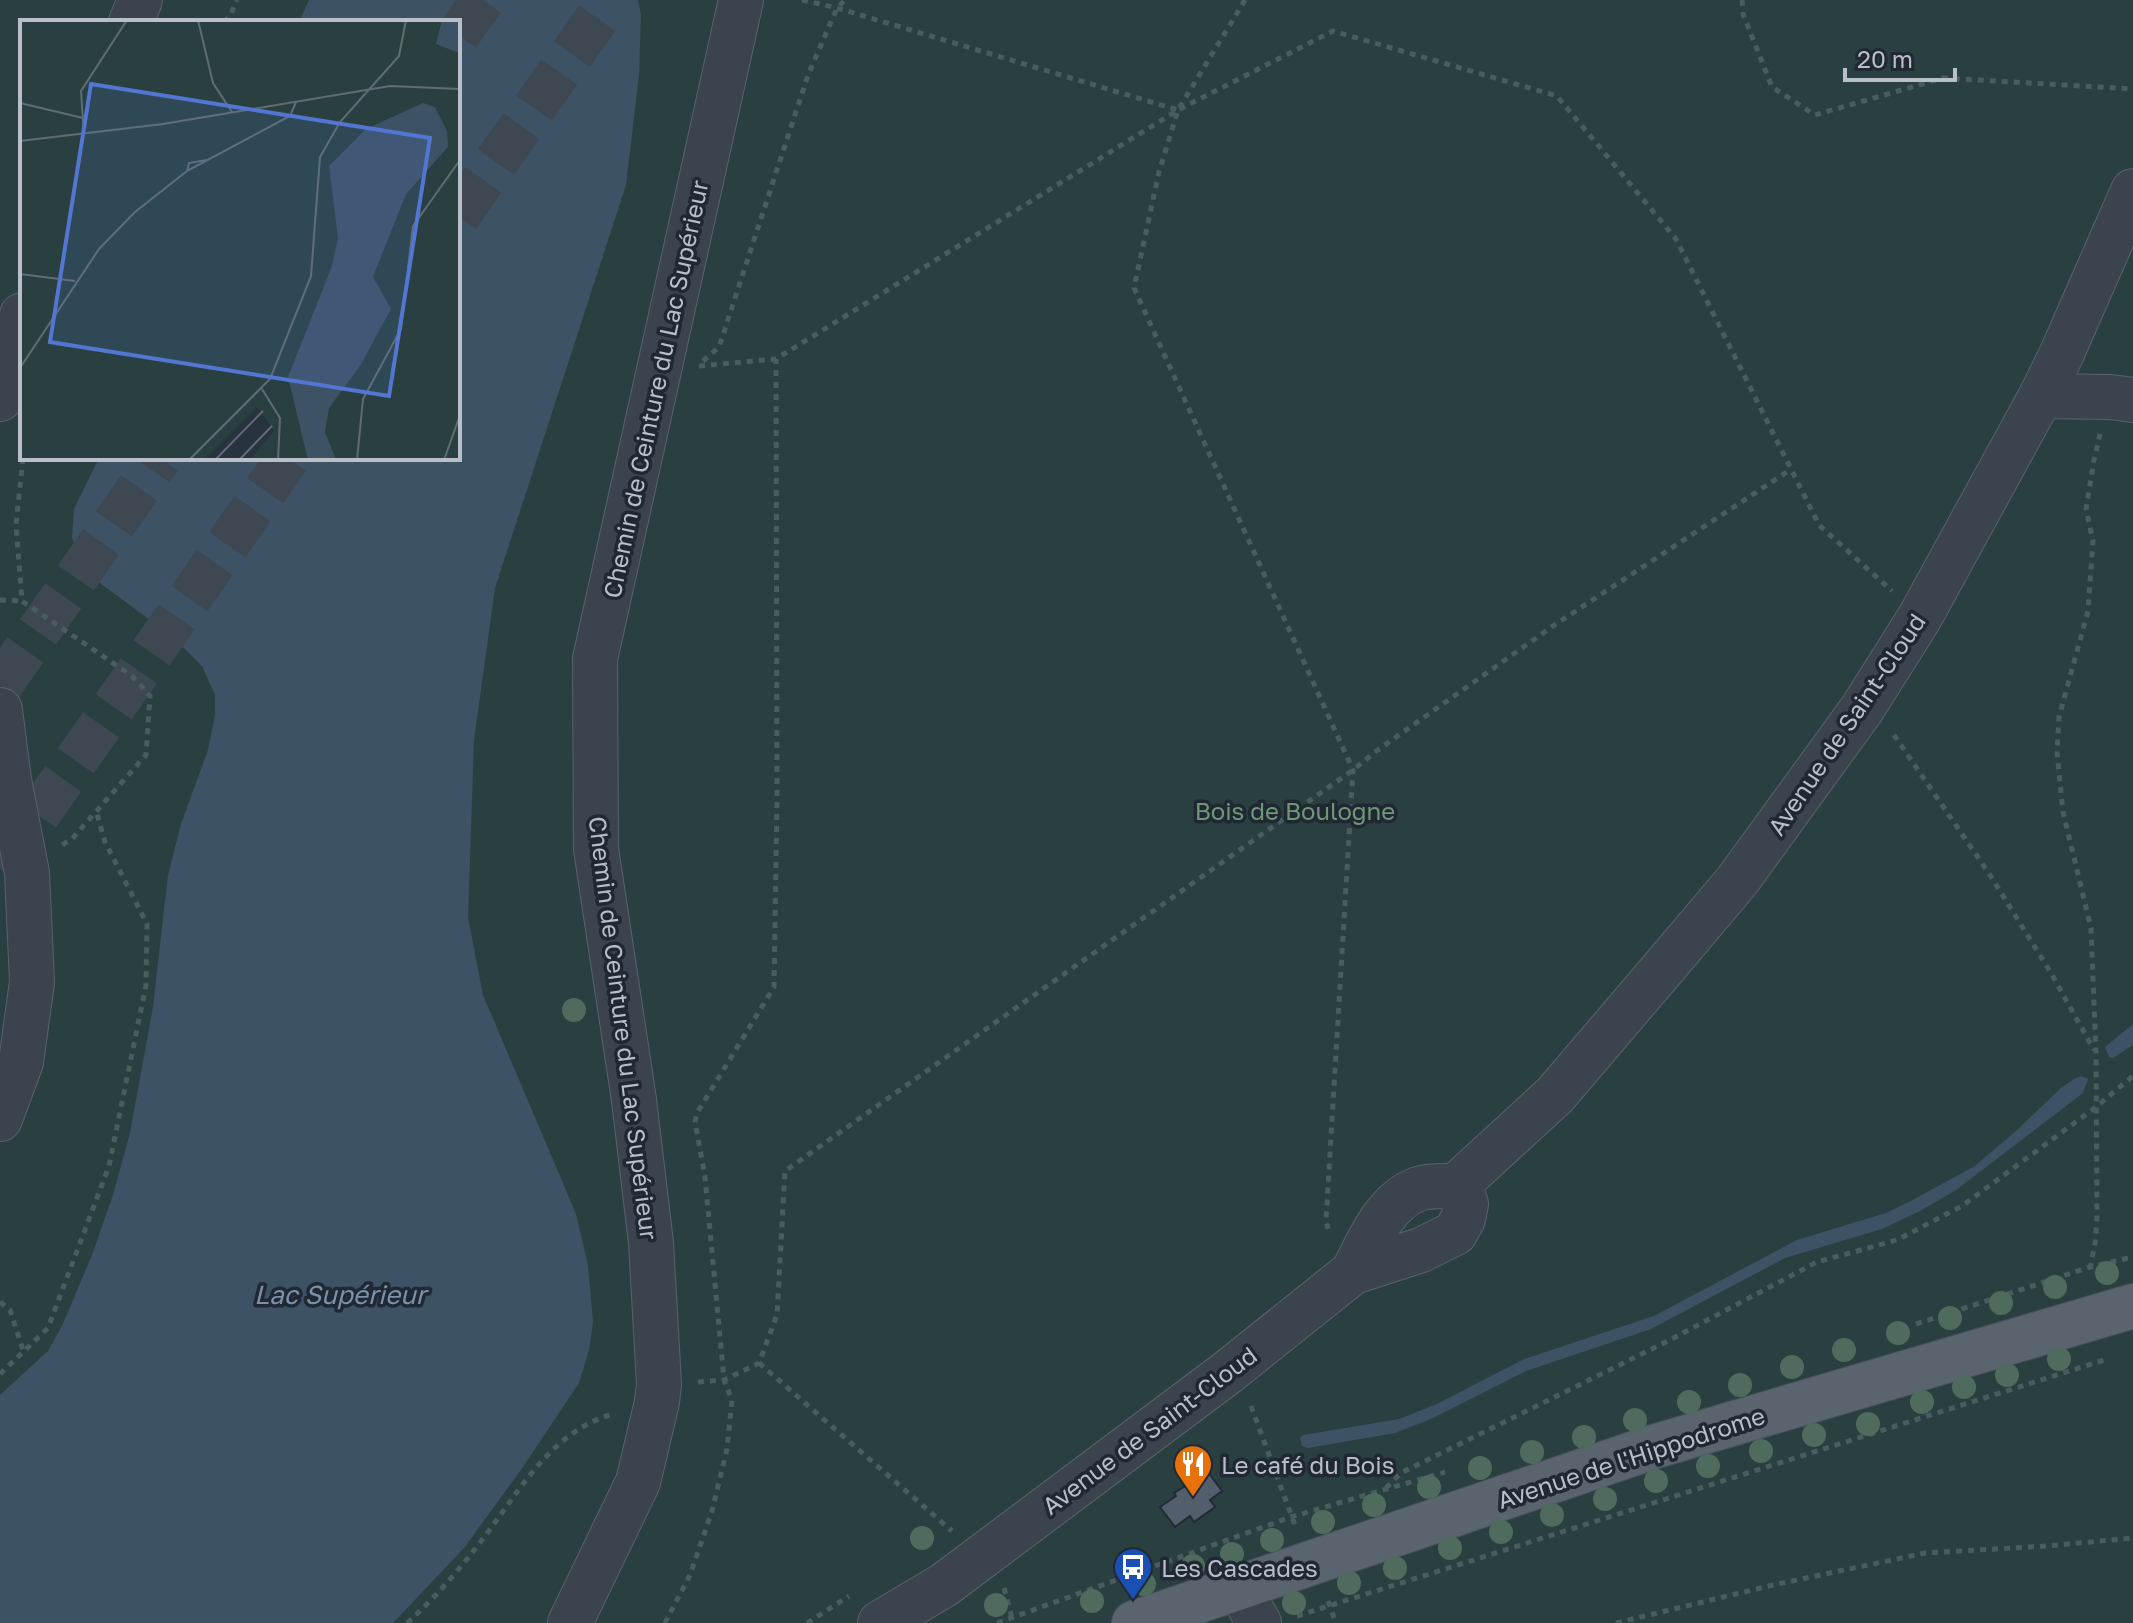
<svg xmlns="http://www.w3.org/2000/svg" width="2133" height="1623" viewBox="0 0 2133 1623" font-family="'Golos Text',sans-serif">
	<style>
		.green { fill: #2a4040; fill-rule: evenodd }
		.water { fill: #3e5266 }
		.building { fill: #535e6c; stroke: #222b35; stroke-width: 2 }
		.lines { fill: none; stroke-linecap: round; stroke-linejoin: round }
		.highway-tunnel { stroke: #3d4853; stroke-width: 44; stroke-dasharray: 44 22; stroke-linecap: butt }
		.minor-casing { stroke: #59626c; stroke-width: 46 }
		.major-casing { stroke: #48505a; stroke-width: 46 }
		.path { stroke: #495d5e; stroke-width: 5; stroke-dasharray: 6 6; stroke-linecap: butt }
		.minor { stroke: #3b444e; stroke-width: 44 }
		.major { stroke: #59646e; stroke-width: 44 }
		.tree { fill: #4f6b5d }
		.labels { text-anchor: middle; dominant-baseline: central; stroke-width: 7; stroke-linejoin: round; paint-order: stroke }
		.street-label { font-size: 24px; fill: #b8bfc9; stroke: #202933 }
		.park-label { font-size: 24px; fill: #709877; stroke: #202933 }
		.poi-label { font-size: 24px; fill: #b8bfc9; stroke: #202933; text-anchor: start }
		.water-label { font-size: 26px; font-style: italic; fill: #7a92aa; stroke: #202933 }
		.inset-road { fill: none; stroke: #616b76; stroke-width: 2 }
		.view { fill: #5376d3; fill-opacity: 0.15; stroke: #5376d3; stroke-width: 4 }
		.inset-edge { fill: none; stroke: #b8bfc9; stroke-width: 4 }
	</style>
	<rect width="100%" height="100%" fill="#27333e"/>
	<path class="green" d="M0,0h2133v1623h-2133zM22,22h436v436h-436z"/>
	<g class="water">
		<polygon points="309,0 638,0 641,14 639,75 626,185 495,588 474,740 468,917 483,995 576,1214 588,1265 593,1322 589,1350 579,1383 523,1467 464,1548 393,1623 0,1623 0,1395 48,1351 62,1326 92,1255 113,1195 130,1133 153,1007 168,875 181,824 208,750 215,715 215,695 202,666 173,637 100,583 78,558 72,537 74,509 99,458 458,458 458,22 299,22"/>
		<polygon points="2133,1024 2133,1045 2113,1058 2109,1057 2105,1047"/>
		<polygon points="2081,1076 2088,1079 2083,1093 1956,1190 1920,1211 1882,1229 1785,1258 1651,1329 1526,1371 1431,1419 1395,1433 1308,1448 1302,1446 1300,1438 1303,1435 1399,1419 1437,1404 1522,1360 1654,1316 1797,1240 1886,1213 1907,1203 1975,1166 2017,1130 2061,1088 2074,1079"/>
	</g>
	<polygon class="building" points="1208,1472 1222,1491 1210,1500 1215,1507 1194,1522 1190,1516 1175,1527 1160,1507 1176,1496 1174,1493"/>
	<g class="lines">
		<g class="highway-tunnel">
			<polyline points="458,35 483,0"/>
			<polyline points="458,216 610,0"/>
			<polyline points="0,686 160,458"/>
			<polyline points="0,869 288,458"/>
		</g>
		<g class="minor-casing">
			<g id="minor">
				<polyline points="131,22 140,0"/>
				<polyline points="2041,396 2110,397 2133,400"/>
				<polyline points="0,399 22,315"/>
				<polyline points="0,710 9,780 27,873 32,982 21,1062 0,1119"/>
				<polyline points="1456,1186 1555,1095 1660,972 1737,881 1862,709 1920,617 2041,396 2062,353 2133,191"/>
				<polyline points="1239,1588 1259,1623"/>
				<polyline points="570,1623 638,1482 657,1402 659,1384 651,1243 634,1100 596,849 595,659 741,0"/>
				<path d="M880,1623l64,-38 284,-213 125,-100 68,-22 34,-17 8,-14 3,-15 -4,-11 -6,-7c-11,0 -27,-1 -38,3 -34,13 -50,54 -65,83"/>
			</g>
		</g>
		<g class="major-casing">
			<polyline id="major" points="1134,1623 1653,1447 2133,1306"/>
		</g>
		<g class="path">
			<polyline points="802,0 837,8 1178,110"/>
			<polyline points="1245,0 1178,110 1159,172 1134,288 1353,770 1326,1220 1328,1229"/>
			<polyline points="1742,0 1743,14 1772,87 1815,115 1943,78 2133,89"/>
			<polyline points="224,22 230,16 237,0"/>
			<polyline points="703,361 719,347 808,75 837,8 845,0"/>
			<polyline points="699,366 776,359 1178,110 1333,31 1557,96 1676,239 1819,525 1892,591"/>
			<polyline points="23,458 16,525 22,601 132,676 150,696 146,755 72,839 62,845"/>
			<polyline points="0,600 22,601"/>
			<polyline points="1894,735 1990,875 2051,973 2094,1050"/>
			<polyline points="2090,1269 2095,1243 2097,1218 2096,1053 2091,928 2063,812 2057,752 2059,717 2088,611 2093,541 2086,509 2094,460 2100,434"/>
			<polyline points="0,1302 10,1310 23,1350"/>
			<polyline points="1916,1324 2090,1267 2133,1257"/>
			<polyline points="759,1363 952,1531"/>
			<polyline points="0,1374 48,1328 109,1166 146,985 147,924 105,842 96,811"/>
			<polyline points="698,1382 724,1380 759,1363 777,1315 785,1171 1353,770 1375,752 1553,626 1790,470"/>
			<polyline points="1251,1406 1296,1528"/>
			<polyline points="1386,1488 1401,1473 1666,1342 1817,1262 1897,1240 1962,1206 2096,1107 2133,1076"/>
			<polyline points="1004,1588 1012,1618"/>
			<polyline points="1328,1601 1336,1623"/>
			<polyline points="1297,1616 2104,1360"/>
			<path d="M407,1623c28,-25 52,-53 75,-83 37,-48 69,-109 131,-126"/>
			<polyline points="665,1623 690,1575 712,1511 727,1449 732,1400 724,1380 705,1177 695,1122 697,1113 774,987 777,799 776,359"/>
			<polyline points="807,1623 849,1596"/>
			<polyline points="997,1623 1291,1517 1445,1472"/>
			<polyline points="1616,1623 1773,1585 1925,1553 2047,1546 2133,1538"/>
		</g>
		<use href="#minor" class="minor"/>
		<use href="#major" class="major"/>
	</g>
	<g class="tree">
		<circle cx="574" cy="1010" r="12"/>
		<circle cx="2107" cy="1273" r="12"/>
		<circle cx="2055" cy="1287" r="12"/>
		<circle cx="2001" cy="1303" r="12"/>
		<circle cx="1950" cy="1318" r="12"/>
		<circle cx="1898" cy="1333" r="12"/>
		<circle cx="1844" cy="1350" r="12"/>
		<circle cx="2059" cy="1359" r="12"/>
		<circle cx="1792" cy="1367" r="12"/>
		<circle cx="2007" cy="1375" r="12"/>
		<circle cx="1740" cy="1385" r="12"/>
		<circle cx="1964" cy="1387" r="12"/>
		<circle cx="1689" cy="1402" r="12"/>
		<circle cx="1922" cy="1402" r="12"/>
		<circle cx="1635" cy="1420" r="12"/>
		<circle cx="1868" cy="1424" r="12"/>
		<circle cx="1814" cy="1435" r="12"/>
		<circle cx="1584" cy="1437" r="12"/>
		<circle cx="1761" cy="1451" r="12"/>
		<circle cx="1532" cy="1452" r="12"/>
		<circle cx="1708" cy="1466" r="12"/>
		<circle cx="1480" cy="1468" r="12"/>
		<circle cx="1656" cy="1481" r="12"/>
		<circle cx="1429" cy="1487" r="12"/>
		<circle cx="1605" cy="1499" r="12"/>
		<circle cx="1374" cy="1505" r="12"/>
		<circle cx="1552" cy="1515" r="12"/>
		<circle cx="1323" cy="1522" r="12"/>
		<circle cx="1501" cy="1532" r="12"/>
		<circle cx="922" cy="1538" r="12"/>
		<circle cx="1272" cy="1540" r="12"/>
		<circle cx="1450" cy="1548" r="12"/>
		<circle cx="1232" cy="1554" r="12"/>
		<circle cx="1193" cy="1566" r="12"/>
		<circle cx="1395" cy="1568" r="12"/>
		<circle cx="1349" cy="1583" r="12"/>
		<circle cx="1144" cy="1584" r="12"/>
		<circle cx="1092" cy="1601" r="12"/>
		<circle cx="1294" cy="1603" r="12"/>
		<circle cx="996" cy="1605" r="12"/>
	</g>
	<defs>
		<g id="restaurant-pin" transform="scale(2)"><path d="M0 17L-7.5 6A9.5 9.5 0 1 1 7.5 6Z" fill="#e8710a" stroke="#202933"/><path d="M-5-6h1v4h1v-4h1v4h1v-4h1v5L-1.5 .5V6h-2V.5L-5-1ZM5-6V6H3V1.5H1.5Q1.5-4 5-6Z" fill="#fff"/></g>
		<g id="bus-pin" transform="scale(2)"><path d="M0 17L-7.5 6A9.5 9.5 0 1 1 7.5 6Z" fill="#1a4fb4" stroke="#202933"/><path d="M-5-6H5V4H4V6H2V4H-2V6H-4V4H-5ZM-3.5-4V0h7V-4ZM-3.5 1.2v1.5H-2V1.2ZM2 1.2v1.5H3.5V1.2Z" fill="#fff"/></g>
	</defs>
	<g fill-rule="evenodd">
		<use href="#restaurant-pin" x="1193" y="1464"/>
		<use href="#bus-pin" x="1133" y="1567"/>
	</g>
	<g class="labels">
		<g class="street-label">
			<text transform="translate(655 389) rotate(-78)">Chemin de Ceinture du Lac Supérieur</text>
			<text transform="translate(1846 724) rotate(-56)">Avenue de Saint-Cloud</text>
			<text transform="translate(624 1028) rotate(83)">Chemin de Ceinture du Lac Supérieur</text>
			<text transform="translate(1149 1430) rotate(-37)">Avenue de Saint-Cloud</text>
			<text transform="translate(1631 1457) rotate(-18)">Avenue de l'Hippodrome</text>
		</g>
		<g class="park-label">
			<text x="1295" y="810">Bois de Boulogne</text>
		</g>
		<g class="poi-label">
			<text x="1221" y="1464">Le café du Bois</text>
			<text x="1161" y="1567">Les Cascades</text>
		</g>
		<g class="water-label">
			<text x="340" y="1294">Lac Supérieur</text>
		</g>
	</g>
	<g transform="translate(20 20)">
		<rect width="440" height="440" fill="#27333e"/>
		<path d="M0,0h440v440h-210l24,-29 -17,-24 -53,53h-184z" fill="#2a4040"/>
		<path d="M422,0h18l-1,33 -23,-9zM403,83l12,4 12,24 1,16 -42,47 -33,83 18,32 -31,57 -31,42 -4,24 11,28h-28l-20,-83 44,-111 6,-28 -9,-72 37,-37z" fill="#3e5266"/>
		<path class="inset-road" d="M178,0l15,63 19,29M0,83l63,15M64,115l-3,-44 46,-71M0,121l143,-17 227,-38 70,3M186,140l-17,3 -2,8 103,-55 6,-14M0,254l55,7M0,348l79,-119 36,-37 52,-41M242,369l18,29 -2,42M169,440l81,-81 41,-103 9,-119 20,-35 59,-66 7,-36M195,440l48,-49M219,440l33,-34M337,440l6,-61 38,-70 12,-103 47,-66M424,440l16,-45"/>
		<path class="view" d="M71,64l339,54 -41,258 -339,-54z"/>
		<rect width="440" height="440" class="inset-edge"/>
	</g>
	<path d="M1845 68v12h110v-12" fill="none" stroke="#b8bfc9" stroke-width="4"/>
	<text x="1857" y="68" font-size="24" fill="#b8bfc9" stroke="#202933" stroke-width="6" paint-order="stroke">20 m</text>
</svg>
